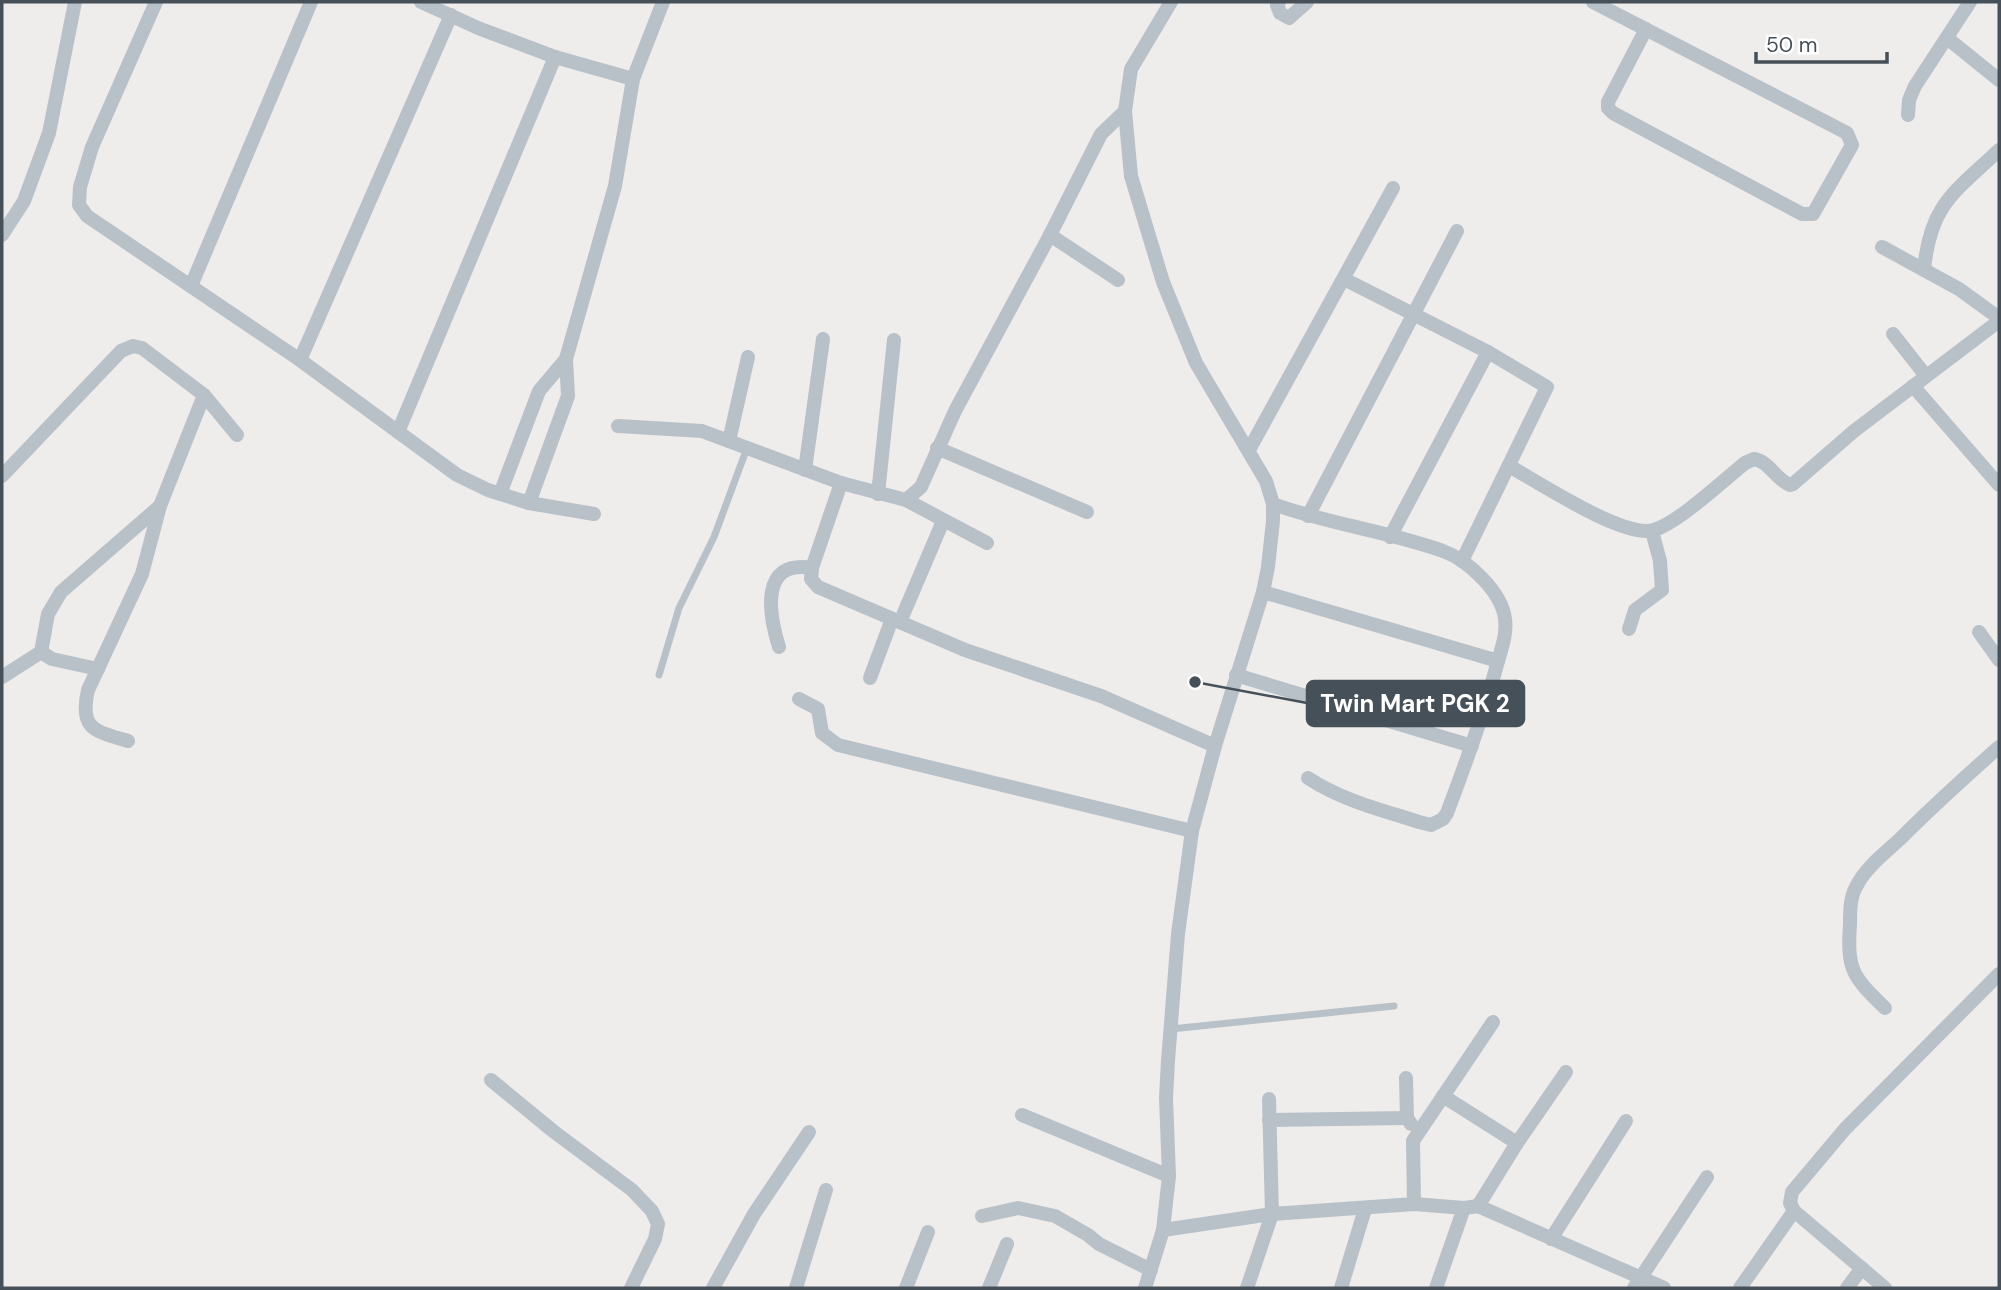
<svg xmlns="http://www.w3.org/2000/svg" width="2001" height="1290" viewBox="0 0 2001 1290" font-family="'DM Sans',sans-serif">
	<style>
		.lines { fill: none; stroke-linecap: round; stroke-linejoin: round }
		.lane { stroke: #b9c1c8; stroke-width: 7 }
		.street { stroke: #b9c1c8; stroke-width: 14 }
		.leader { fill: none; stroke: #465058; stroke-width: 2.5 }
		.callout-dot { fill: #465058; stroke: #fff; stroke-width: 2.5 }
		.callout { fill: #465058; stroke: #465058; stroke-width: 2.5 }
		.callout-label { font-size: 24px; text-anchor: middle; font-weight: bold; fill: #fff }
	</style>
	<rect width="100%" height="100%" fill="#efecec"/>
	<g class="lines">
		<g class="lane">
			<polyline points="659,675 679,608 714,537 747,448"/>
			<polyline points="1171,1029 1394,1006"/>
		</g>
		<g class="street">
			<polyline points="156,2 92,147 80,187 79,205 87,216 300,360 457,475 488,490 529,503 594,514"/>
			<polyline points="421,2 478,28 555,57 633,79"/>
			<polyline points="1279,2 1277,5 1280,13 1289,18 1307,2"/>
			<polyline points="1593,2 1847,133 1852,145 1813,214 1802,214 1613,113 1608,108 1608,102 1646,29"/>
			<polyline points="1947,38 1999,80"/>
			<polyline points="1908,115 1909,100 1915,86 1970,2"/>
			<polyline points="2,235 24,201 49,133 75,2"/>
			<polyline points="1050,235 1118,280"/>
			<polyline points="1882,247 1959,289 1999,318"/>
			<path d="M1924,270c6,-66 31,-78 75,-120"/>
			<polyline points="1344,279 1488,352 1390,537"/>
			<polyline points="191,286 311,2"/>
			<polyline points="1893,334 1926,376"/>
			<polyline points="300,360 451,15"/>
			<polyline points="1913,386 1999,485"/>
			<polyline points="618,426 702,431 841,483 906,500 921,487 955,411 1050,235 1101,134 1125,111"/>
			<polyline points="398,432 555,57"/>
			<polyline points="729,441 748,357"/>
			<polyline points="937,448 1087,512"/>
			<polyline points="1249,450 1393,188"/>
			<path d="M1509,466c29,16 115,73 145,64 24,-7 70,-50 91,-67l9,-4c16,3 21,20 36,26l3,-1 61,-53 145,-110"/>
			<polyline points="805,470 823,339"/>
			<polyline points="2,476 121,351 133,346 142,348 204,395 237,435"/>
			<polyline points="841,483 812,568 811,579 818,587 965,650 1101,696 1215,746"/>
			<polyline points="500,494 539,391 566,359"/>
			<polyline points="878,494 894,340"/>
			<polyline points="906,500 987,543"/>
			<polyline points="529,503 568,396 566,359 615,186 633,79 663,2"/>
			<path d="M1273,504c55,20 114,27 170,47 25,9 59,41 62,68 2,15 -3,28 -7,42 -14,52 -32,102 -51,152l-4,6 -12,6 -12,-3c-37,-12 -78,-22 -111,-44"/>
			<polyline points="1308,516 1457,231"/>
			<polyline points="1462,561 1547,387 1488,352"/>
			<polyline points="1263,592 1498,661"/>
			<polyline points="900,622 943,521"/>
			<polyline points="1629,629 1635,610 1662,590 1660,561 1652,531"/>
			<polyline points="1979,632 1999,660"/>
			<path d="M779,647c-10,-32 -20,-88 33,-79"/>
			<polyline points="41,652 52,659 98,669"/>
			<polyline points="1236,675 1472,746"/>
			<polyline points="2,677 41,652 48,614 61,592 160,506 204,395"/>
			<polyline points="870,678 892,619"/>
			<polyline points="799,699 818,709 822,733 838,745 1192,831"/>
			<path d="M128,741c-33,-10 -49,-11 -40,-51l54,-116 18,-68"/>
			<path d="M1885,1008c-33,-32 -38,-38 -35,-84 0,-13 0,-26 6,-37 9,-19 29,-34 44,-48 32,-32 65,-62 99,-92"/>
			<polyline points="1406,1078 1407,1118 1411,1124"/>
			<polyline points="491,1080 553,1131 632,1190 652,1211 658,1224 655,1239 631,1288"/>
			<polyline points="1443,1096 1517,1143"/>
			<polyline points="1022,1115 1169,1176"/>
			<polyline points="1269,1120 1407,1118"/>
			<polyline points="1414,1204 1413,1141 1493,1022"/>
			<polyline points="1478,1206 1517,1143 1566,1072"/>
			<polyline points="1794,1211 1885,1288"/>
			<polyline points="982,1216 1018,1208 1055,1216 1088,1235 1099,1244 1151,1270"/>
			<polyline points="1163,1230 1272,1214 1414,1204 1464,1208 1478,1206 1664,1288"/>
			<polyline points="1551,1239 1626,1121"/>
			<polyline points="713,1288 754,1214 809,1132"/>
			<polyline points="796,1288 826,1190"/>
			<polyline points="906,1288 928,1232"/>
			<polyline points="989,1288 1007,1244"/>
			<polyline points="1145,1288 1163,1230 1169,1176 1166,1098 1168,1061 1178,934 1192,831 1215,746 1263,592 1268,567 1273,521 1273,504 1266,481 1196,363 1163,282 1131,176 1125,111 1131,69 1171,2"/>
			<polyline points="1247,1288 1272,1214 1269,1099"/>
			<polyline points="1341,1288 1365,1209"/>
			<polyline points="1436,1288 1464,1208"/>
			<polyline points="1634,1288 1707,1177"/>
			<polyline points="1740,1288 1794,1211 1790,1203 1792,1192 1845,1129 1999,974"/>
			<polyline points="1847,1288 1862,1268"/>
		</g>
	</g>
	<path class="leader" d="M1195 682L1307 703"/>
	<circle class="callout-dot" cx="1195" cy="682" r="7"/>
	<rect class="callout" x="1307" y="681" width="217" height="45" rx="7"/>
	<g class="callout-label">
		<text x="1415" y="712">Twin Mart PGK 2</text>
	</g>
	<rect width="2001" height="1290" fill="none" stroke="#465058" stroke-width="7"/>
	<path d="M1756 52v10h131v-10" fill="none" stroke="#465058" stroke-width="3.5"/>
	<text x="1766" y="52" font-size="21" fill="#465058" stroke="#ffffff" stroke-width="5" paint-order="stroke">50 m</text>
</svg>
